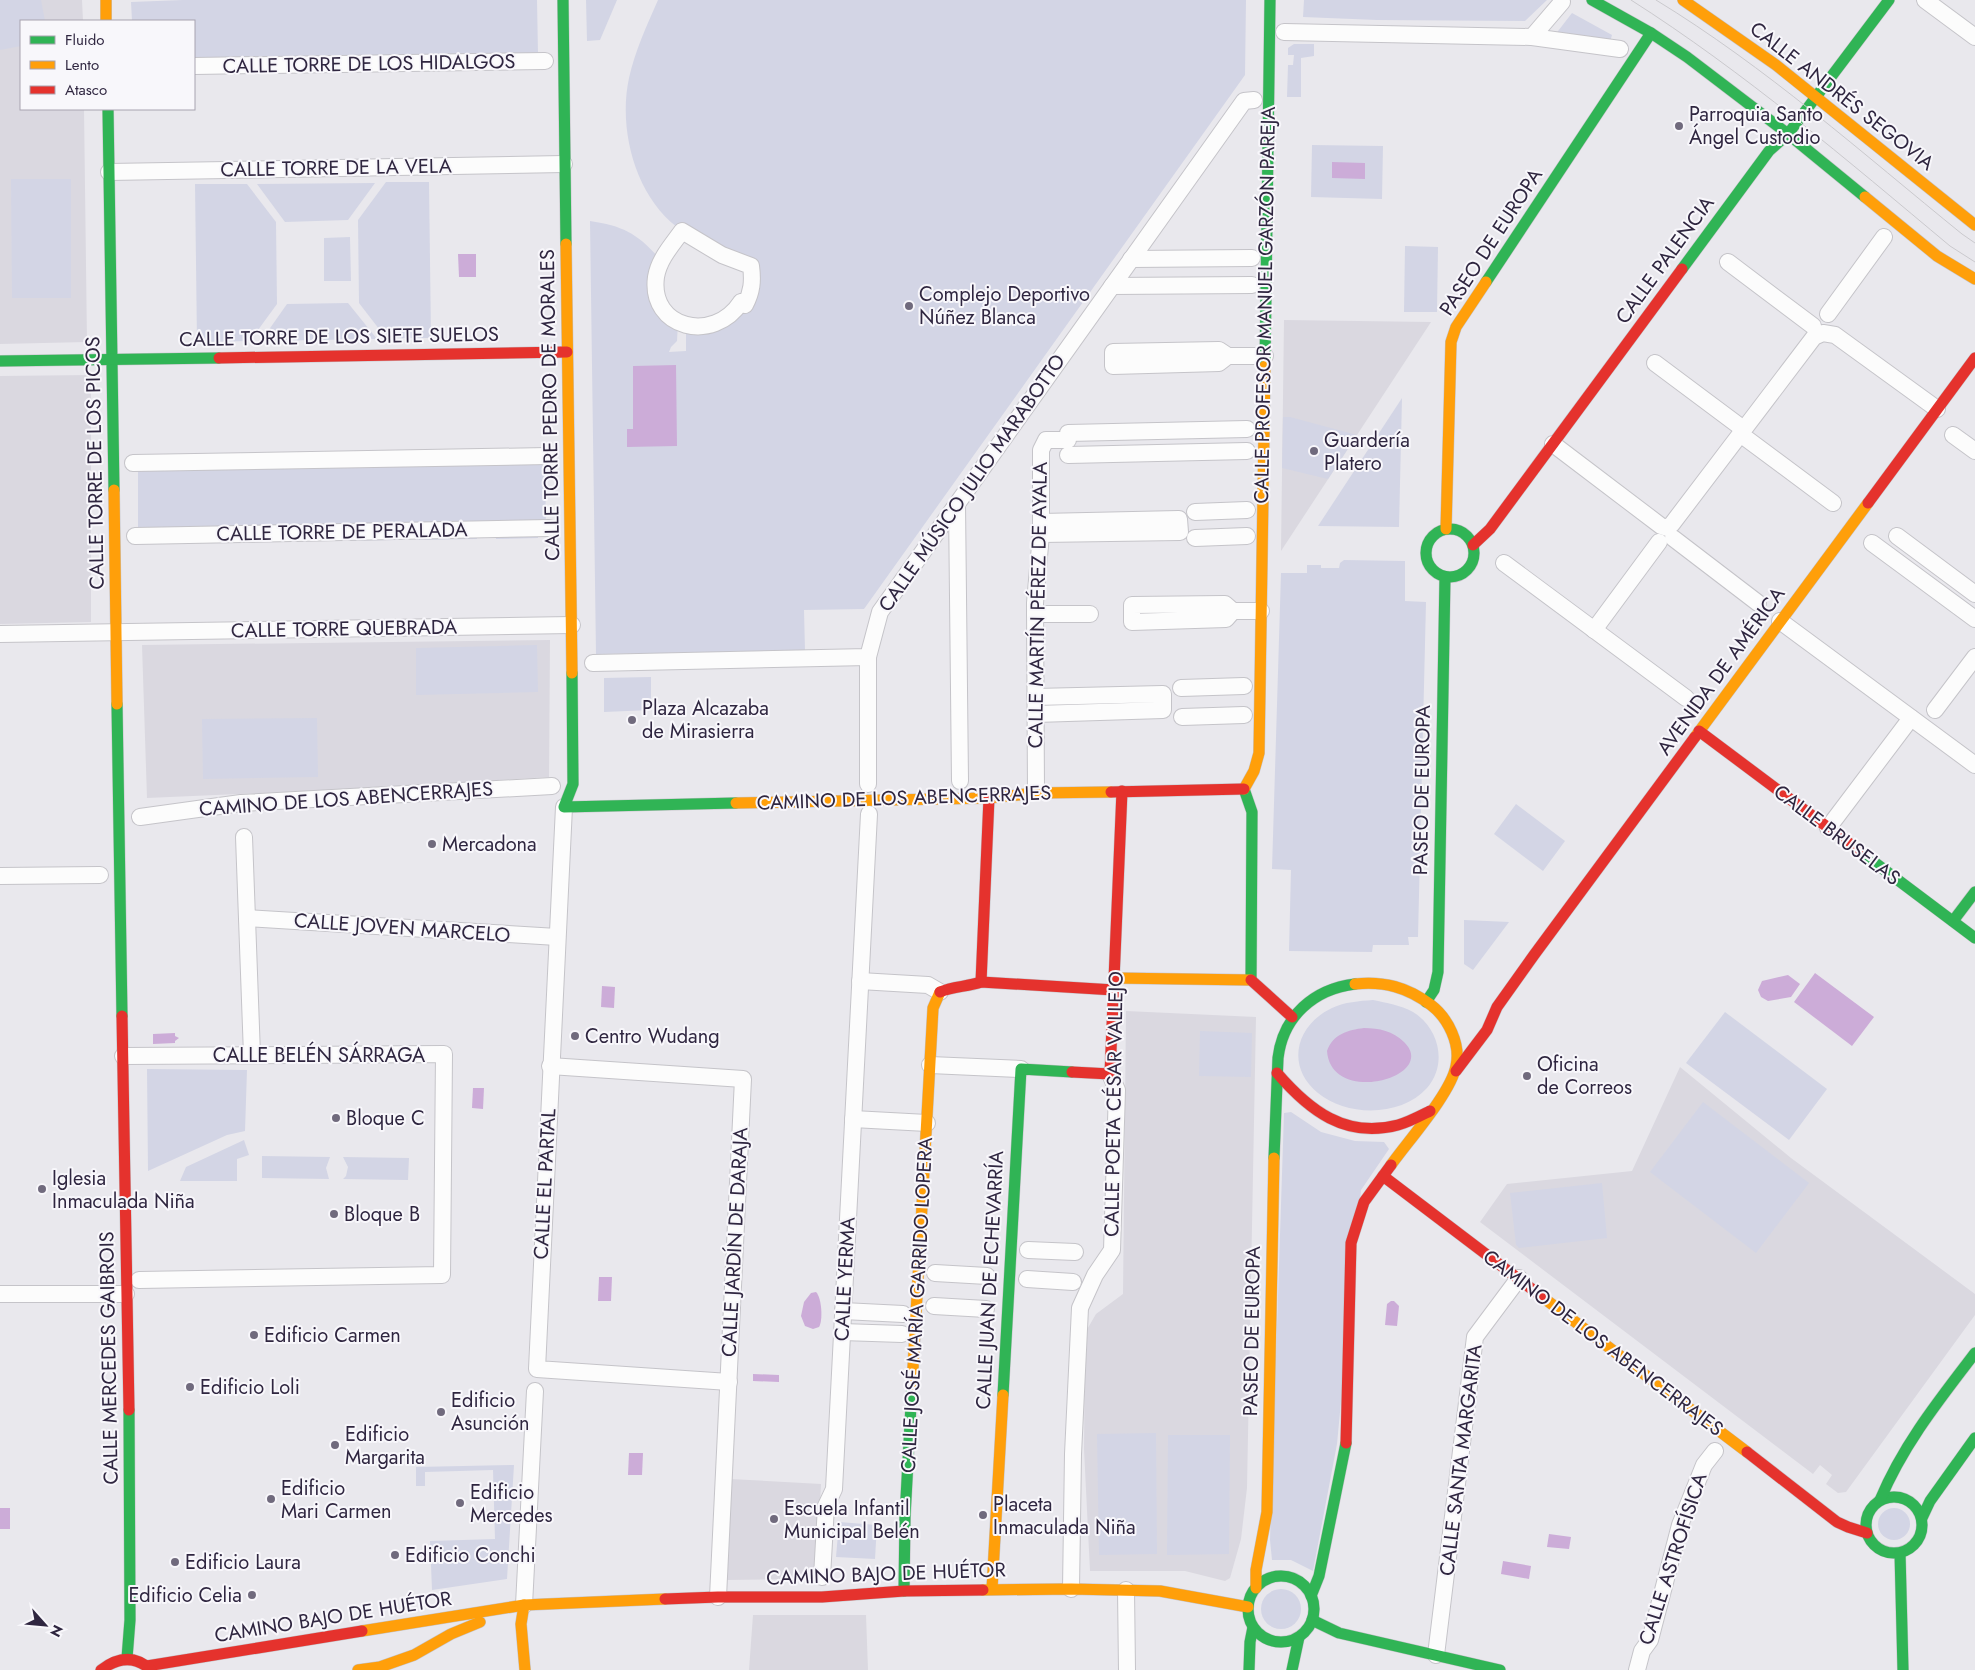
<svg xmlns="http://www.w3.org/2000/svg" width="1975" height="1670" viewBox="0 0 1975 1670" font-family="Jost,sans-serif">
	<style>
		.built { fill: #dad8e0 }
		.green { fill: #d3d5e5 }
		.water { fill: #ccacd8 }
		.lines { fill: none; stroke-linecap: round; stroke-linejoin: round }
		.street-casing { stroke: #c5c4c9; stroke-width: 18 }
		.fast-casing { stroke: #c4c3c8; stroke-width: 12 }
		.slow-casing { stroke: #c4c3c8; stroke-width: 12 }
		.jam-casing { stroke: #c4c3c8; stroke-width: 12 }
		.street { stroke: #fcfcfc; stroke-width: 16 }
		.fast { stroke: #30b455; stroke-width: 11 }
		.slow { stroke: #ff9f0a; stroke-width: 11 }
		.jam { stroke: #e5322d; stroke-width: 11 }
		.tram { stroke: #cac9cd; stroke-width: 1 }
		.poi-dot { fill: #706a7d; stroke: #f8f7fb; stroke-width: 2 }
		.labels { text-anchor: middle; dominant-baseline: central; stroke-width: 4; stroke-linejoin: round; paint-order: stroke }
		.street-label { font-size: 20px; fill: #2f2640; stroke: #f8f7fb }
		.poi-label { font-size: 20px; fill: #2f2640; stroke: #f8f7fb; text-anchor: start }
	</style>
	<rect width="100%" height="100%" fill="#e9e8ed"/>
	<g class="built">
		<polygon points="0,0 82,0 83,21 21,21 21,109 84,109 87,342 0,344"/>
		<polygon points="1284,320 1431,322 1281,551"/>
		<polygon points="91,375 91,622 0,624 0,376"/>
		<polygon points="550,640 549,777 351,789 147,798 142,645"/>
		<polygon points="1126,1011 1256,1017 1247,1488 1241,1539 1230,1578 1225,1581 1185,1571 1090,1571 1084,1449 1085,1333 1096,1314 1123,1294"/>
		<polygon points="1680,1067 1791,1158 1975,1294 1975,1315 1846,1492 1838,1493 1826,1484 1832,1475 1820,1465 1813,1474 1480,1222 1507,1184 1632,1171"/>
		<polygon points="730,1479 821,1484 817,1567 803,1579 726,1580"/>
		<polygon points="753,1615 866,1615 868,1670 749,1670"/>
	</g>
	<g class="green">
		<polygon points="0,0 41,0 45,21 21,21 21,46 0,50"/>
		<polygon points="183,0 537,0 538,54 194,73 194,21 132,21 131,2"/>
		<polygon points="586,0 617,0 600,40 587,41"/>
		<path d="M658,0h588l-1,75 -381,534 -60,1 1,41 -209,3 -6,-433c34,5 48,13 71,39l-5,18 22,45 -1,18 -6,6 -2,5 17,-1v-26l52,-18 13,-41c-16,-9 -33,-17 -50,-26 -8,-4 -17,-8 -24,-13 -42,-32 -59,-98 -48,-149 6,-27 18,-53 29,-78z"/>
		<polygon points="1304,0 1547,0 1525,21 1377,20 1303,17"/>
		<polygon points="1572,13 1612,35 1610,42 1555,35"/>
		<polygon points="1294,44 1314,44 1314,56 1301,58 1301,97 1287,97 1288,65 1293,65 1294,55 1288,55 1288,48"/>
		<polygon points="1312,145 1383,146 1382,199 1311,197"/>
		<polygon points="11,179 71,179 71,298 12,298"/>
		<polygon points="386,182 429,182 431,338 386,338 359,303 358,220"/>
		<polygon points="375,183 348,220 285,222 257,184"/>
		<polygon points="195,184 247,184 276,222 277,304 250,341 197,342"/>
		<polygon points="350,237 351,281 324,281 324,238"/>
		<polygon points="1405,246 1438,247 1437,312 1404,312"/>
		<polygon points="348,303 377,339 261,341 287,304"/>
		<polygon points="1402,398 1399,527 1318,526"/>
		<polygon points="1283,417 1290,417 1357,435 1328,479 1282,468"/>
		<polygon points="545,450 546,535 538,535 538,538 496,539 496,536 477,536 477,539 417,540 417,537 398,537 398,540 138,543 138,456"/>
		<polygon points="1344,560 1405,561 1405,601 1426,602 1418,937 1408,937 1409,945 1373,945 1372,952 1289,951 1291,870 1272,869 1281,573 1307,573 1307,565 1321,565 1321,568 1339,568 1340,563"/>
		<polygon points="537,645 538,692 416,695 416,648"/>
		<polygon points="651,677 651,710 604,712 604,678"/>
		<polygon points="317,718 318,777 203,779 202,719"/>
		<polygon points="1516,804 1565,841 1543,871 1494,834"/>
		<polygon points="1464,920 1509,922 1473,970 1464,964"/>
		<path d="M1373,1000c14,3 27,5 40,12 26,16 35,52 14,76 -26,29 -80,29 -109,5 -33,-27 -22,-68 14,-85 13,-6 27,-7 41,-8z"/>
		<polygon points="1725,1012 1827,1089 1789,1140 1686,1063"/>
		<polygon points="1200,1031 1252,1033 1251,1077 1199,1076"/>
		<polygon points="147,1069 247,1070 245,1131 227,1135 148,1171"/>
		<polygon points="1703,1102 1809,1183 1756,1253 1650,1172"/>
		<polygon points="1291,1112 1321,1132 1355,1141 1384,1142 1389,1149 1361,1190 1337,1444 1313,1571 1291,1560 1272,1560 1270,1540 1284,1113"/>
		<polygon points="244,1140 249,1155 237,1159 237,1181 180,1181 186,1167"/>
		<polygon points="262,1156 330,1157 326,1168 329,1179 262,1178"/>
		<polygon points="343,1157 409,1158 408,1180 343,1179 346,1176 348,1167"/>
		<polygon points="1602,1183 1607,1238 1519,1248 1516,1245 1510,1193"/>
		<polygon points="1156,1433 1157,1554 1099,1555 1097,1434"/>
		<polygon points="1168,1435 1230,1435 1229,1554 1167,1555"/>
		<polygon points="514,1465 507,1579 432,1590 430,1541 495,1539 493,1470 425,1472 425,1486 416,1486 416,1467"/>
		<circle cx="1894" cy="1524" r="16"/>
		<polygon points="839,1522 877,1525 875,1559 836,1557"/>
		<circle cx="1281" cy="1609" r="20"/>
	</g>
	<g class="water">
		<polygon points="1332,162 1365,163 1365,179 1332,178"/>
		<polygon points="458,254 476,254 476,277 459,277"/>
		<polygon points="676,365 677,446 627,447 627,429 633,429 633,366"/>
		<polygon points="1815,973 1874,1017 1852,1046 1794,1002"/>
		<polygon points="1788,975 1800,984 1791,997 1768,1001 1761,997 1758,990 1762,981"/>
		<polygon points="602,986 615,987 614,1008 601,1007"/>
		<path d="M1364,1028c15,0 29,3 40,14 36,35 -73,65 -77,9 6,-17 21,-21 37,-23z"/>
		<polygon points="175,1033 175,1036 179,1038 175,1041 175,1043 153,1044 153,1034"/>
		<polygon points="473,1088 484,1088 483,1109 472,1108"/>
		<polygon points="599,1277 612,1277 611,1301 598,1301"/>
		<path d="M816,1292c6,6 7,29 3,35l-6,2 -8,-3 -4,-10 3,-14 7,-9z"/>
		<polygon points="1391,1301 1394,1301 1399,1306 1397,1326 1385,1325 1387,1304"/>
		<polygon points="753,1374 779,1375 779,1382 753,1381"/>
		<polygon points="629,1453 643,1453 642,1475 628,1475"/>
		<rect x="0" y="1508" width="10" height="21"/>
		<polygon points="1549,1534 1571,1537 1569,1549 1547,1547"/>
		<polygon points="1503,1561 1531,1566 1529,1579 1501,1574"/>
	</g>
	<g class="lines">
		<g class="street-casing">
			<g id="street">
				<polyline points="1925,0 1975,37"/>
				<polyline points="1284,32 1532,37 1620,49"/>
				<polyline points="1532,37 1562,2"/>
				<polyline points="194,66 545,61"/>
				<polyline points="109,172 564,164"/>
				<path d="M682,231l40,24 29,11c2,15 1,26 -6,39l-4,-3c-27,42 -92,27 -85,-25 3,-18 16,-32 26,-46z"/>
				<polyline points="1131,259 1252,258"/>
				<polyline points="1728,262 1813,326"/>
				<polyline points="1112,286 1252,285"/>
				<polyline points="1828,314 1884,237"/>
				<polyline points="1228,356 1219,363 1113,366 1113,352 1219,350 1228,356 1265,356"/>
				<polyline points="1655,363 1738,425"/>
				<polyline points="1068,433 1247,429"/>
				<polyline points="1953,435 1975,451"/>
				<polyline points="1747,439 1833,503"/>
				<polyline points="1553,444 1661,526 1667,528 1672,524 1814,337 1823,333 1835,335 1937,409"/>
				<polyline points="1068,455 1247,451"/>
				<polyline points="133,463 547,456"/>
				<polyline points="957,504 960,781"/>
				<polyline points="1195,512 1247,510"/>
				<polyline points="1041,534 1180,532 1179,519 1041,522"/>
				<polyline points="135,536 549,528"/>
				<polyline points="1897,536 1975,594"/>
				<polyline points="1195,538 1247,536"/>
				<polyline points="1673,538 1758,603"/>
				<polyline points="1872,543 1975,619"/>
				<polyline points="1504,563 1686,698"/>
				<polyline points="1233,611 1226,619 1132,622 1132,605 1225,604 1233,611 1261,611"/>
				<polyline points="1035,614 1090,614"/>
				<polyline points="1780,621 1975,765"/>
				<polyline points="1594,630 1659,542"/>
				<polyline points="0,634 572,625"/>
				<polyline points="868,657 868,784"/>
				<polyline points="593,663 868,657 880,612 1244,101 1254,100"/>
				<polyline points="1181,688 1244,686"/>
				<polyline points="1035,697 1163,694 1163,710 1036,714"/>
				<polyline points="1935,710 1975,657"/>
				<polyline points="1182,717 1244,715"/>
				<polyline points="1036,793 1035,603 1041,534 1041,450 1046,440 1068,440"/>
				<polyline points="564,807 537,1369 729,1382"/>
				<polyline points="140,817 241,803 552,786"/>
				<polyline points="1828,828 1911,718"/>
				<polyline points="244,837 252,1055"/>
				<polyline points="0,876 100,875"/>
				<polyline points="247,918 557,937"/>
				<polyline points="860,981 928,985 940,992"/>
				<polyline points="123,1056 444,1054 442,1275 139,1280"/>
				<polyline points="930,1065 1021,1069"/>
				<polyline points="550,1066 743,1079 718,1597"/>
				<polyline points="853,1119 927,1123"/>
				<polyline points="1028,1250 1075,1252"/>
				<polyline points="935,1273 987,1276"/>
				<polyline points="1027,1279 1073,1282"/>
				<polyline points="0,1294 126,1294"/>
				<polyline points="934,1306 986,1309"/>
				<polyline points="843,1311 903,1314"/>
				<polyline points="842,1332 902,1334"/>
				<polyline points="822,1577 826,1506 834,1489 869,814"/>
				<polyline points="1071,1589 1073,1454 1080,1308 1095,1275 1112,1250 1117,1090 1110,1074"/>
				<polyline points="1126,1590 1127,1670"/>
				<polyline points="524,1605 535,1391"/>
				<polyline points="1436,1655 1475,1337 1519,1278"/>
				<polyline points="1637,1670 1642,1651 1650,1640 1680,1525 1704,1465 1715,1451"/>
			</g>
		</g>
		<g class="fast-casing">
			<g id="fast">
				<polyline points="563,0 566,244"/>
				<polyline points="1592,0 1651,33 1687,57 1788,134 1865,197"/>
				<polyline points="108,109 114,490"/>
				<polyline points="1682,269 1769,151 1788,134 1889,0"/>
				<polyline points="1486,282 1651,33"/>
				<polyline points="0,361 219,358"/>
				<polyline points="1265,366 1270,0"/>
				<circle cx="1450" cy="553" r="24"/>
				<polyline points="572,673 573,784 564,807 736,803"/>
				<polyline points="117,704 122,1016"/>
				<polyline points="1244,789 1252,812 1251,980"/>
				<polyline points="1858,850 1975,938"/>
				<polyline points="1953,921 1975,892"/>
				<polyline points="1426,1002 1434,990 1438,972 1445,577"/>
				<path d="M1274,1158l4,-100c5,-42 36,-69 77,-74"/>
				<polyline points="1003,1395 1021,1069 1072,1072"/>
				<circle cx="1894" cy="1525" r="28"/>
				<path d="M1880,1500c23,-55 59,-100 95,-147"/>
				<polyline points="1922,1518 1930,1501 1975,1438"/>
				<polyline points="1900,1553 1903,1670"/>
				<circle cx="1281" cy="1609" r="33"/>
				<polyline points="904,1591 905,1517 912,1386"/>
				<polyline points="1311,1596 1319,1576 1346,1443"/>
				<polyline points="1312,1620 1339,1633 1500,1670"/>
				<polyline points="127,1658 130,1620 129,1410"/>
				<polyline points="1249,1670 1250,1642 1253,1627"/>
				<polyline points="1292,1670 1299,1637"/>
			</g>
		</g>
		<g class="slow-casing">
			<g id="slow">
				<polyline points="106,0 106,21"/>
				<polyline points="1683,0 1776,65 1975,225"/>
				<polyline points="1865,197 1937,256 1975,279"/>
				<polyline points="566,244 572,673"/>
				<polyline points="114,490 117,704"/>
				<polyline points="1446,529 1451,342 1456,327 1486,282"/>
				<polyline points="1695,737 1868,503"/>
				<polyline points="1244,789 1254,771 1259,753 1265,366"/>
				<polyline points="736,803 989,798 1036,793 1111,792"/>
				<polyline points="1114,978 1251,980"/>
				<path d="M1355,984c29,-3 52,3 76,21 17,13 30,39 25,61 -5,27 -48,75 -65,99"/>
				<polyline points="1545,1299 1747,1452"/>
				<polyline points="912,1386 933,1008 940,992"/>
				<polyline points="1256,1588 1256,1570 1267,1512 1274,1158"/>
				<polyline points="992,1589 1003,1395"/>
				<polyline points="983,1590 1071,1589 1160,1591 1248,1607"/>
				<polyline points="524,1605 521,1624 525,1670"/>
				<polyline points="362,1631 524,1605 665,1599"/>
				<polyline points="358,1670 380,1667 414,1655 451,1634 480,1622"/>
			</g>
		</g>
		<g class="jam-casing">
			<g id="jam">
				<polyline points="219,358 567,352"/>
				<polyline points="1868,503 1975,358"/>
				<polyline points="1473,545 1490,529 1682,269"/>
				<polyline points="1699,731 1858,850"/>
				<polyline points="1111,792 1244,789"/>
				<polyline points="1251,980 1292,1017"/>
				<polyline points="981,982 989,798"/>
				<path d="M940,992c13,-6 27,-5 41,-10l133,8"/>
				<polyline points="122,1016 129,1410"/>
				<polyline points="1456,1071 1487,1030 1497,1007 1534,955 1695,737"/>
				<polyline points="1072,1072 1110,1074 1122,791"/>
				<path d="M1277,1073c32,37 68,66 121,52 11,-3 22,-9 32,-14"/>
				<polyline points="1383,1176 1545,1299"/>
				<polyline points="1346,1443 1351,1243 1364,1202 1391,1165"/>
				<polyline points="1747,1452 1837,1522 1848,1527 1867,1533"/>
				<polyline points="665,1599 718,1597 822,1597 904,1591 983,1590"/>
				<polyline points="147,1666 362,1631"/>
				<path d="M101,1670c17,-13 34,-15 50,0"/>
			</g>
		</g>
		<use href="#street" class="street"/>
		<use href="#fast" class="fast"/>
		<use href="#slow" class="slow"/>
		<use href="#jam" class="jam"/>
		<g class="tram">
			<path d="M1631,0c113,72 216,160 319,246l25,16"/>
			<path d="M1656,0c110,67 206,153 306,234l13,9"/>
		</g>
	</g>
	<g class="poi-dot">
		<circle cx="1679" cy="126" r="5"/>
		<circle cx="909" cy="306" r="5"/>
		<circle cx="1314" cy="451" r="5"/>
		<circle cx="632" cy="720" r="5"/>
		<circle cx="432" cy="844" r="5"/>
		<circle cx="575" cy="1036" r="5"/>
		<circle cx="1527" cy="1076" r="5"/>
		<circle cx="336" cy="1118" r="5"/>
		<circle cx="42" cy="1189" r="5"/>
		<circle cx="334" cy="1214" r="5"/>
		<circle cx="254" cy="1335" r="5"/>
		<circle cx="190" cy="1387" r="5"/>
		<circle cx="441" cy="1412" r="5"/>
		<circle cx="335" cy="1445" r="5"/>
		<circle cx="271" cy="1499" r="5"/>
		<circle cx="460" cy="1503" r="5"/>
		<circle cx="983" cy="1515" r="5"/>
		<circle cx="774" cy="1519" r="5"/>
		<circle cx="395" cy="1555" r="5"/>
		<circle cx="175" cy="1562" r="5"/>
		<circle cx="252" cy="1595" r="5"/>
	</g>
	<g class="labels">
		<g class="street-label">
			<text transform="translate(369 64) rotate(-1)">CALLE TORRE DE LOS HIDALGOS</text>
			<text transform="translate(1842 96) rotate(38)">CALLE ANDRÉS SEGOVIA</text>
			<text transform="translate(336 168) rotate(-1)">CALLE TORRE DE LA VELA</text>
			<text transform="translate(1491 242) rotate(-57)">PASEO DE EUROPA</text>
			<text transform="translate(1665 260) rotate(-54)">CALLE PALENCIA</text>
			<text transform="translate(1265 305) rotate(-89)">CALLE PROFESOR MANUEL GARZÓN PAREJA</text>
			<text transform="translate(339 337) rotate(-1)">CALLE TORRE DE LOS SIETE SUELOS</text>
			<text transform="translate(550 405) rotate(-91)">CALLE TORRE PEDRO DE MORALES</text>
			<text transform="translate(95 463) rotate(-91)">CALLE TORRE DE LOS PICOS</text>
			<text transform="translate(972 483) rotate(-55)">CALLE MÚSICO JULIO MARABOTTO</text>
			<text transform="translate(342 532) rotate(-1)">CALLE TORRE DE PERALADA</text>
			<text transform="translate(1038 605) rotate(-89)">CALLE MARTÍN PÉREZ DE AYALA</text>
			<text transform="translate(344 629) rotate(-1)">CALLE TORRE QUEBRADA</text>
			<text transform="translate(1721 671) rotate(-54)">AVENIDA DE AMÉRICA</text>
			<text transform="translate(1422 790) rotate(-89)">PASEO DE EUROPA</text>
			<text transform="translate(904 798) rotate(-2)">CAMINO DE LOS ABENCERRAJES</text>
			<text transform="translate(346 799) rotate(-4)">CAMINO DE LOS ABENCERRAJES</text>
			<text transform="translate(1837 835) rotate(37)">CALLE BRUSELAS</text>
			<text transform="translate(402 928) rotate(4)">CALLE JOVEN MARCELO</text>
			<text x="319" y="1055">CALLE BELÉN SÁRRAGA</text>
			<text transform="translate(1114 1104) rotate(-89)">CALLE POETA CÉSAR VALLEJO</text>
			<text transform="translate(545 1184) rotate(-87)">CALLE EL PARTAL</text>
			<text transform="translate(735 1242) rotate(-87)">CALLE JARDÍN DE DARAJA</text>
			<text transform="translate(845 1279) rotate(-87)">CALLE YERMA</text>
			<text transform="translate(990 1280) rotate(-87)">CALLE JUAN DE ECHEVARRÍA</text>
			<text transform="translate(917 1305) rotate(-87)">CALLE JOSÉ MARÍA GARRIDO LOPERA</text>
			<text transform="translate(1252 1331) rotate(-89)">PASEO DE EUROPA</text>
			<text transform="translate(1603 1343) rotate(37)">CAMINO DE LOS ABENCERRAJES</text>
			<text transform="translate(109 1358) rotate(-91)">CALLE MERCEDES GAIBROIS</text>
			<text transform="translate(1461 1460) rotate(-83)">CALLE SANTA MARGARITA</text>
			<text transform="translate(1673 1559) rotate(-72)">CALLE ASTROFÍSICA</text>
			<text transform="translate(886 1574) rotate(-2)">CAMINO BAJO DE HUÉTOR</text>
			<text transform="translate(333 1617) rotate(-9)">CAMINO BAJO DE HUÉTOR</text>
		</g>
		<g class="poi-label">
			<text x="1689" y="114">Parroquia Santo<tspan x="1689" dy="23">Ángel Custodio</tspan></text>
			<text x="919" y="294">Complejo Deportivo<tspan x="919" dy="23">Núñez Blanca</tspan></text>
			<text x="1324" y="440">Guardería<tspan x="1324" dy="23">Platero</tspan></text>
			<text x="642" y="708">Plaza Alcazaba<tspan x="642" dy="23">de Mirasierra</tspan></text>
			<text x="442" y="844">Mercadona</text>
			<text x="585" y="1036">Centro Wudang</text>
			<text x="1537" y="1064">Oficina<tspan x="1537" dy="23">de Correos</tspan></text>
			<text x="346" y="1118">Bloque C</text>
			<text x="52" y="1178">Iglesia<tspan x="52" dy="23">Inmaculada Niña</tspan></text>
			<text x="344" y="1214">Bloque B</text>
			<text x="264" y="1335">Edificio Carmen</text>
			<text x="200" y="1387">Edificio Loli</text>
			<text x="451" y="1400">Edificio<tspan x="451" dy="23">Asunción</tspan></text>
			<text x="345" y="1434">Edificio<tspan x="345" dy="23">Margarita</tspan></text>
			<text x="281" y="1488">Edificio<tspan x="281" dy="23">Mari Carmen</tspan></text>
			<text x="470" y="1492">Edificio<tspan x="470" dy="23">Mercedes</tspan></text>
			<text x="993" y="1504">Placeta<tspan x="993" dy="23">Inmaculada Niña</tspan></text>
			<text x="784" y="1508">Escuela Infantil<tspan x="784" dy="23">Municipal Belén</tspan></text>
			<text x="405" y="1555">Edificio Conchi</text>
			<text x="185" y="1562">Edificio Laura</text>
			<text x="242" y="1595" text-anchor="end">Edificio Celia</text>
		</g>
	</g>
	<rect x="20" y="20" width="175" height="90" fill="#f8f7fb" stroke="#a8a3b0"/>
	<rect x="30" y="36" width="25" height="8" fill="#30b455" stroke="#a8a3b0"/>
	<text x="65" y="45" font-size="15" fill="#2f2640">Fluido</text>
	<rect x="30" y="61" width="25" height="8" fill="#ff9f0a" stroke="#a8a3b0"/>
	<text x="65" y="70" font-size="15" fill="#2f2640">Lento</text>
	<rect x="30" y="86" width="25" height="8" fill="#e5322d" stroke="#a8a3b0"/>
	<text x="65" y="95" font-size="15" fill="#2f2640">Atasco</text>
	<g transform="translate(45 1625) rotate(117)" stroke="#f8f7fb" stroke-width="4" paint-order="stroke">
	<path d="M0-4L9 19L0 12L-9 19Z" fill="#2f2640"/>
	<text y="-8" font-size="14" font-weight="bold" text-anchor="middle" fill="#2f2640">N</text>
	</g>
</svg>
